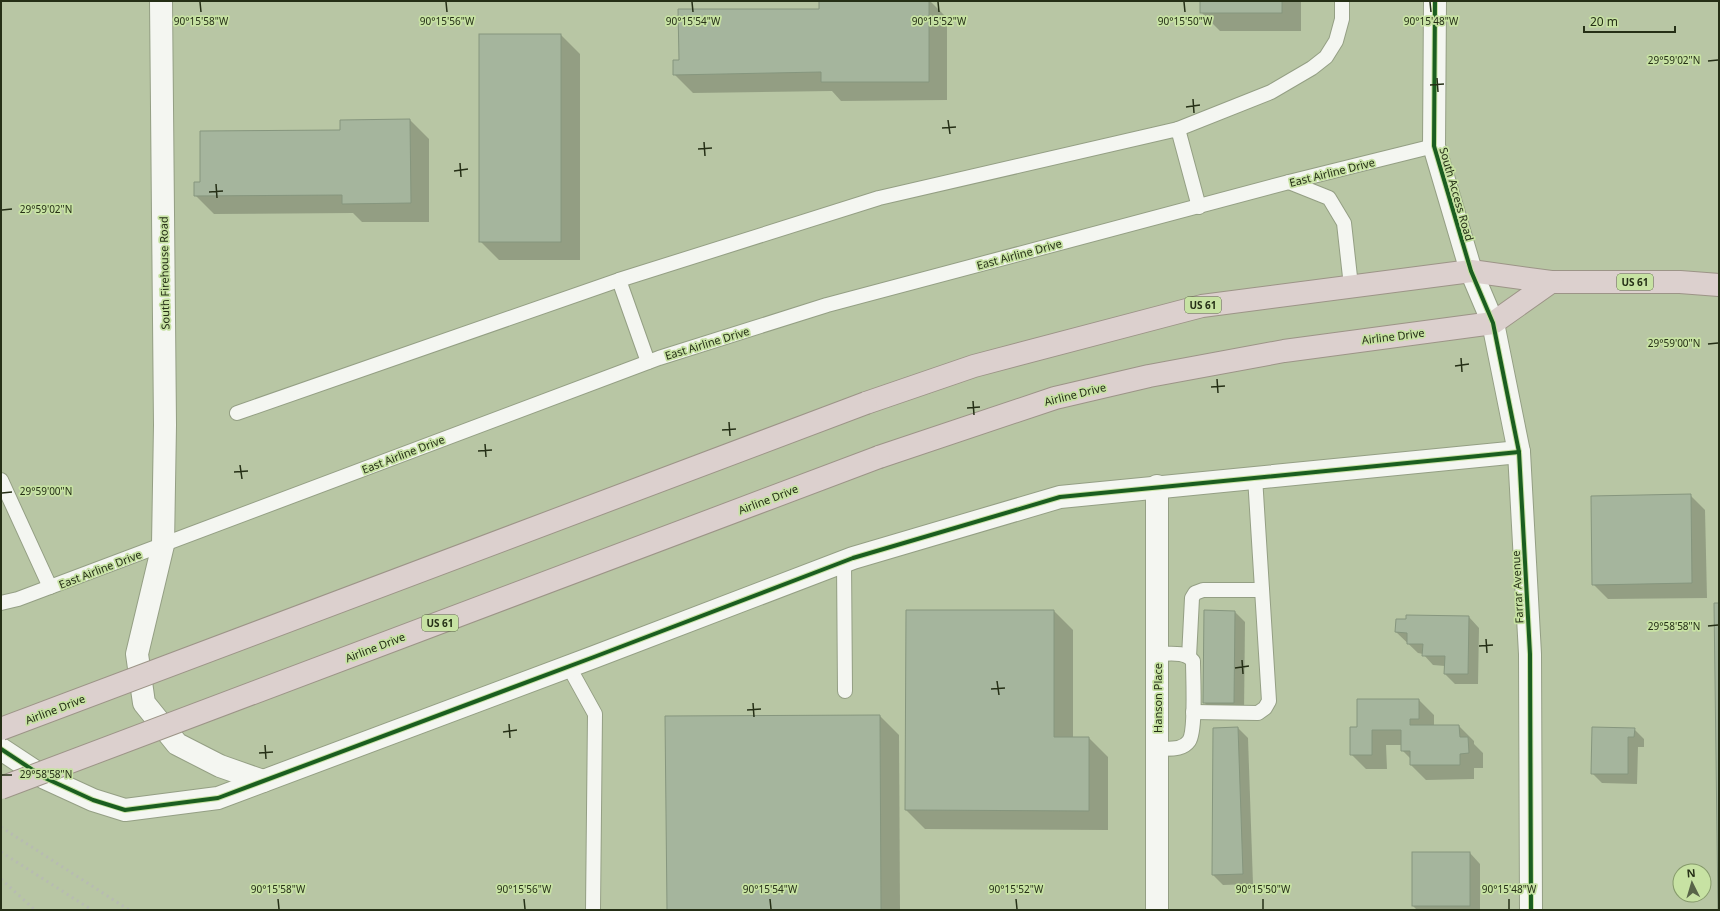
<svg xmlns="http://www.w3.org/2000/svg" width="1720" height="911" viewBox="0 0 1720 911" font-family="'Noto Sans',sans-serif">
	<style>
		.shadow { fill: #0003 }
		.building { fill: #a5b59d; stroke: #86967e }
		.lines { fill: none; stroke-linecap: round; stroke-linejoin: round }
		.lane-casing { stroke: #949f84; stroke-width: 16 }
		.street-casing { stroke: #949f84; stroke-width: 24 }
		.highway-casing { stroke: #9c9487; stroke-width: 24 }
		.lane { stroke: #f4f6f1; stroke-width: 14 }
		.street { stroke: #f4f6f1; stroke-width: 22 }
		.highway { stroke: #dcd0ce; stroke-width: 22 }
		.rail { stroke: #b7bbb2; stroke-width: 3; stroke-dasharray: 2 4; stroke-linecap: butt }
		.highway-bridge-casing { stroke: #9c9487; stroke-width: 24; stroke-linecap: butt }
		.highway-bridge { stroke: #dcd0ce; stroke-width: 22 }
		.cycleway-casing { stroke: #c7e2a3; stroke-width: 6 }
		.cycleway { stroke: #1b5e20; stroke-width: 4 }
		.ticks { fill: none; stroke: #252f16; stroke-width: 1.5 }
		.labels { text-anchor: middle; dominant-baseline: central; stroke-width: 3.5; stroke-linejoin: round; paint-order: stroke }
		.shield { fill: #c7e2a3; stroke: #566540; stroke-width: 1 }
		.shield-label { font-size: 10px; font-weight: bold; fill: #252f16 }
		.street-label { font-size: 11px; fill: #252f16; stroke: #c7e2a3 }
		.ticks-label { font-size: 10px; text-anchor: middle; fill: #252f16; stroke: #c7e2a3; stroke-width: 3.5; stroke-linejoin: round; paint-order: stroke }
	</style>
	<rect width="100%" height="100%" fill="#b8c6a4"/>
	<g class="shadow">
		<polygon points="820,1 930,1 947,18 947,100 841,101 832,91 693,93 674,74 680,61 820,10"/>
		<polygon points="1201,1 1301,1 1301,31 1220,31 1201,12"/>
		<polygon points="480,35 561,35 580,54 580,260 499,260 480,241"/>
		<polygon points="410,120 429,139 429,222 362,222 353,213 214,214 195,195 201,183 341,131"/>
		<polygon points="1690,495 1705,510 1707,598 1608,599 1593,584"/>
		<polygon points="1054,611 1073,630 1073,738 1089,738 1108,757 1108,830 925,829 906,810"/>
		<polygon points="1205,611 1235,612 1245,622 1244,713 1214,713 1204,702"/>
		<polygon points="1469,617 1479,628 1478,684 1455,684 1445,674 1445,666 1433,665 1423,654 1418,653 1396,632"/>
		<polygon points="1419,700 1434,715 1434,726 1459,726 1474,741 1474,744 1483,753 1483,768 1474,768 1474,779 1426,780 1411,765 1411,759 1402,750 1402,745 1386,745 1387,769 1366,769 1351,754 1358,728"/>
		<polygon points="880,716 899,735 900,910 668,910"/>
		<polygon points="1238,728 1248,738 1253,884 1223,885 1213,875"/>
		<polygon points="1634,729 1644,739 1644,747 1638,747 1637,784 1602,783 1592,773"/>
		<polygon points="1470,853 1480,864 1480,910 1417,910 1413,906"/>
	</g>
	<g class="building">
		<polygon points="819,1 929,1 929,82 821,82 821,72 673,75 673,60 679,60 678,9 819,9"/>
		<rect x="1200" y="1" width="82" height="12"/>
		<rect x="479" y="34" width="82" height="208"/>
		<polygon points="410,119 411,203 342,204 342,195 194,196 194,182 200,182 200,131 340,130 340,120"/>
		<polygon points="1691,494 1692,583 1592,585 1591,496"/>
		<polygon points="1714,603 1719,603 1719,910 1718,910"/>
		<polygon points="906,610 1054,610 1054,737 1089,737 1089,811 905,810"/>
		<polygon points="1204,610 1235,611 1234,703 1203,703"/>
		<polygon points="1406,615 1469,616 1468,674 1444,674 1445,656 1422,656 1423,644 1407,644 1407,633 1395,632 1396,619 1406,619"/>
		<polygon points="1357,699 1419,699 1419,719 1410,719 1410,725 1459,725 1460,737 1468,737 1469,753 1460,754 1460,765 1410,765 1410,751 1401,751 1401,730 1372,730 1372,755 1350,755 1350,727 1357,727"/>
		<polygon points="880,715 881,910 667,910 665,716"/>
		<polygon points="1238,727 1243,874 1212,875 1213,728"/>
		<polygon points="1592,727 1635,728 1634,737 1628,737 1628,774 1591,774"/>
		<rect x="1412" y="852" width="58" height="54"/>
	</g>
	<g class="lines">
		<g class="lane-casing">
			<g id="lane">
				<polyline points="1178,129 1271,92 1312,68 1326,57 1336,41 1342,19 1342,1"/>
				<polyline points="1289,182 1329,198 1344,223 1351,286"/>
				<polyline points="648,362 619,280 879,198 1178,129 1199,207"/>
				<polyline points="237,413 619,280"/>
				<polyline points="1,480 50,587"/>
				<polyline points="844,562 845,691"/>
				<polyline points="1,603 18,599 659,358 827,305 1289,182 1434,146"/>
				<polyline points="1189,657 1192,598 1195,593 1203,590 1262,590"/>
				<polyline points="569,667 595,714 593,910"/>
				<polyline points="1193,712 1258,713 1265,708 1269,701 1255,477"/>
				<path d="M1157,749c11,-1 25,2 32,-8 7,-10 4,-65 4,-80 -8,-10 -23,-7 -36,-7"/>
			</g>
		</g>
		<g class="street-casing">
			<g id="street">
				<polyline points="161,1 165,425 163,545 137,654 144,703 177,744 220,766 263,781"/>
				<polyline points="1435,1 1434,146 1471,271 1493,323 1519,452 1530,654 1531,910"/>
				<polyline points="1157,486 1157,910"/>
				<polyline points="1,749 45,778 93,800 125,810 218,798 594,657 853,558 1060,497 1519,452"/>
			</g>
		</g>
		<g class="highway-casing">
			<g id="highway">
				<polyline points="866,403 974,366 1202,306 1471,271 1551,282 1680,282 1719,285"/>
				<polyline points="879,457 1055,398 1149,376 1284,351 1493,323 1551,282"/>
			</g>
		</g>
		<use href="#lane" class="lane"/>
		<use href="#street" class="street"/>
		<use href="#highway" class="highway"/>
		<g class="rail">
			<polyline points="1,827 129,910"/>
			<polyline points="1,852 92,910"/>
			<polyline points="1,879 35,910"/>
		</g>
		<g class="highway-bridge-casing">
			<g id="highway-bridge">
				<polyline points="1,729 866,403"/>
				<polyline points="1,788 879,457"/>
			</g>
		</g>
		<use href="#highway-bridge" class="highway-bridge"/>
		<g class="cycleway-casing">
			<g id="cycleway">
				<polyline points="1435,1 1434,146 1471,271 1493,323 1519,452 1530,654 1531,910"/>
				<polyline points="1,749 45,778 93,800 125,810 218,798 594,657 853,558 1060,497 1519,452"/>
			</g>
		</g>
		<use href="#cycleway" class="cycleway"/>
	</g>
	<path class="ticks" d="M200,2l1,10M446,2l1,10M692,2l1,10M938,2l1,10M1184,2l1,10M1430,2l1,10M1708,61l10,-1M1437,78l1,14M1430,85l14,-1M1193,99l1,14M1186,107l14,-2M948,120l2,14M942,128l14,-1M704,142l1,14M698,149l14,-1M460,163l1,14M454,171l14,-2M216,184l1,14M209,192l14,-1M2,210l10,-1M1708,344l10,-1M1461,358l1,14M1455,366l14,-2M1217,379l1,14M1211,387l14,-1M973,401l1,14M967,408l13,-1M729,422l1,14M722,430l14,-1M485,444l1,13M478,451l14,-1M240,465l2,14M234,472l14,-1M2,493l10,-1M1708,626l10,-1M1486,639l1,14M1479,646l14,-1M1242,660l1,14M1235,668l14,-2M997,681l2,14M991,689l14,-1M753,703l1,14M747,710l14,-1M509,724l1,14M503,732l14,-2M265,745l1,14M259,753l14,-1M2,775h10M278,899l1,10M524,899l1,10M770,899l1,10M1016,899l1,10M1263,899v10M1509,899v10"/>
	<g class="labels">
		<g class="shield">
			<rect x="1617" y="274" width="36" height="16" rx="3"/>
			<rect x="1185" y="297" width="36" height="16" rx="3"/>
			<rect x="422" y="615" width="36" height="16" rx="3"/>
		</g>
		<g class="shield-label">
			<text x="1635" y="282">US 61</text>
			<text x="1203" y="305">US 61</text>
			<text x="440" y="623">US 61</text>
		</g>
		<g class="street-label">
			<text transform="translate(1332 172) rotate(-14)">East Airline Drive</text>
			<text transform="translate(1457 194) rotate(74)">South Access Road</text>
			<text transform="translate(1019 254) rotate(-15)">East Airline Drive</text>
			<text transform="translate(164 273) rotate(-91)">South Firehouse Road</text>
			<text transform="translate(1393 336) rotate(-7)">Airline Drive</text>
			<text transform="translate(707 343) rotate(-17)">East Airline Drive</text>
			<text transform="translate(1075 394) rotate(-14)">Airline Drive</text>
			<text transform="translate(403 454) rotate(-21)">East Airline Drive</text>
			<text transform="translate(768 499) rotate(-21)">Airline Drive</text>
			<text transform="translate(100 569) rotate(-21)">East Airline Drive</text>
			<text transform="translate(1517 587) rotate(-93)">Farrar Avenue</text>
			<text transform="translate(375 647) rotate(-21)">Airline Drive</text>
			<text transform="translate(1157 698) rotate(-90)">Hanson Place</text>
			<text transform="translate(55 709) rotate(-21)">Airline Drive</text>
		</g>
	</g>
	<g class="ticks-label">
		<text x="201" y="25">90°15'58"W</text>
		<text x="447" y="25">90°15'56"W</text>
		<text x="693" y="25">90°15'54"W</text>
		<text x="939" y="25">90°15'52"W</text>
		<text x="1431" y="25">90°15'48"W</text>
		<text x="1185" y="25">90°15'50"W</text>
		<text x="1674" y="64">29°59'02"N</text>
		<text x="46" y="213">29°59'02"N</text>
		<text x="1674" y="347">29°59'00"N</text>
		<text x="46" y="495">29°59'00"N</text>
		<text x="1674" y="630">29°58'58"N</text>
		<text x="46" y="778">29°58'58"N</text>
		<text x="278" y="893">90°15'58"W</text>
		<text x="524" y="893">90°15'56"W</text>
		<text x="770" y="893">90°15'54"W</text>
		<text x="1016" y="893">90°15'52"W</text>
		<text x="1263" y="893">90°15'50"W</text>
		<text x="1509" y="893">90°15'48"W</text>
	</g>
	<rect width="1720" height="911" fill="none" stroke="#252f16" stroke-width="4"/>
	<g transform="translate(1692 883) rotate(355)"><circle r="19" fill="#c7e2a3" stroke="#869a6b"/>
	<path d="M0-3L7 15L0 10L-7 15Z" fill="#586448"/>
	<text y="-6" font-size="11" font-weight="bold" text-anchor="middle" fill="#252f16">N</text>
	</g>
	<path d="M1584 26v6h91v-6" fill="none" stroke="#252f16" stroke-width="2"/>
	<text x="1590" y="26" font-size="12" fill="#252f16" stroke="#c7e2a3" stroke-width="3" paint-order="stroke">20 m</text>
</svg>
